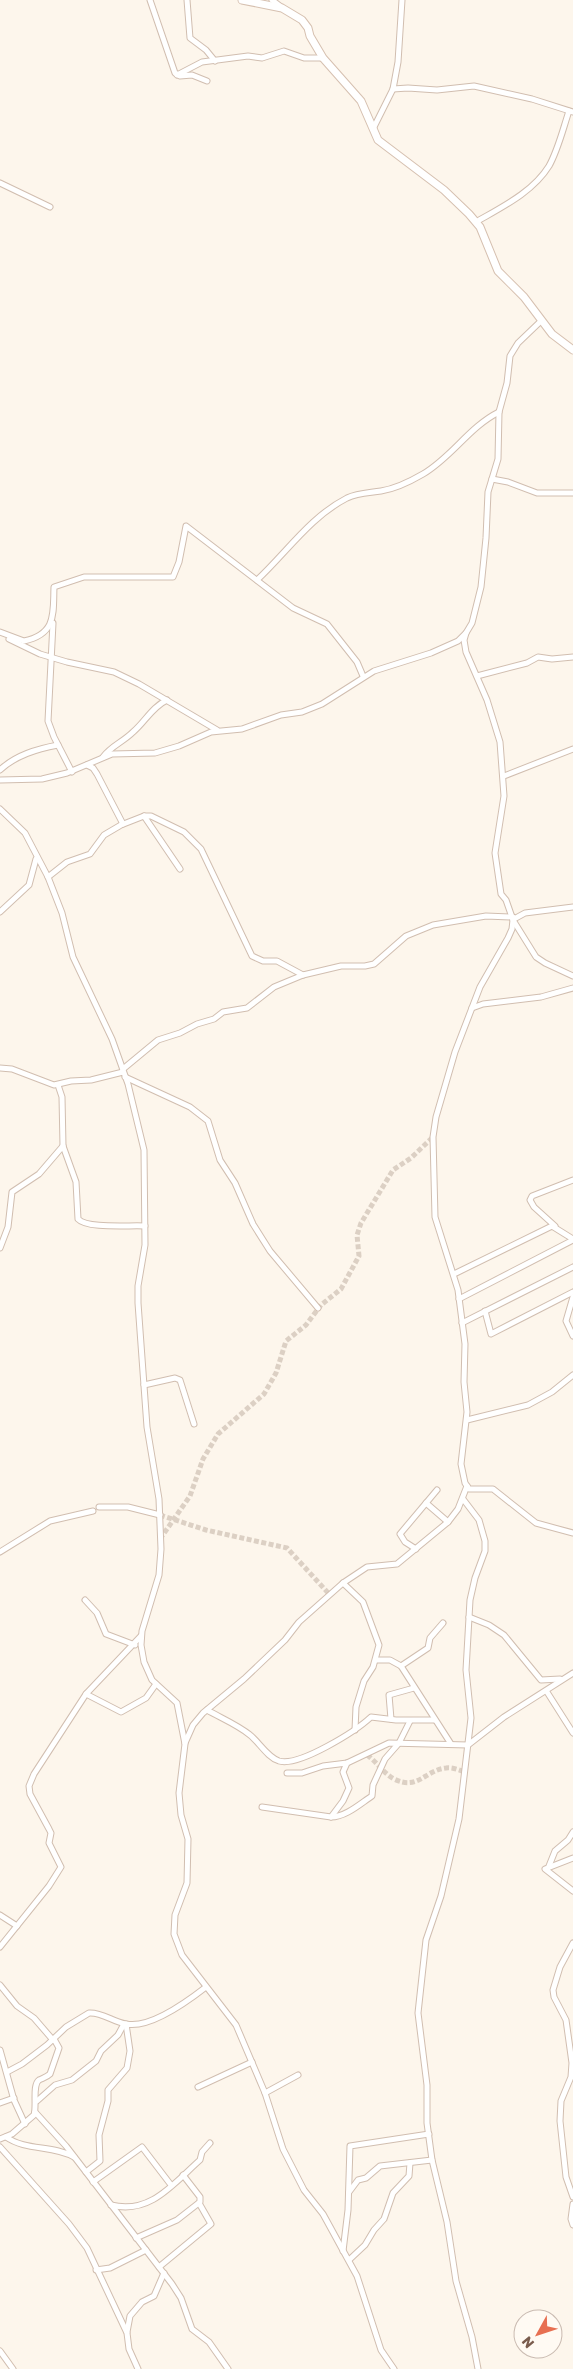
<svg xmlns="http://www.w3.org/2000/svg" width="573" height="2369" viewBox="0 0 573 2369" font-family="Rubik,sans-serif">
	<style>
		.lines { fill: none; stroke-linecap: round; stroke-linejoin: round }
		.street-tunnel { stroke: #dcd0c4; stroke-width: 5; stroke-dasharray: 5 2.5; stroke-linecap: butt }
		.street-casing { stroke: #d1beb0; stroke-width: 7 }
		.secondary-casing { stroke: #d6c0b0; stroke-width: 9 }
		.street { stroke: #fff; stroke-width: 5 }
		.secondary { stroke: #fff; stroke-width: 7 }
	</style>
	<rect width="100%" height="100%" fill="#fdf6ec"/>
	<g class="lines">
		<g class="street-tunnel">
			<polyline points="160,1515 206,1530 287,1548 330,1595"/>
			<polyline points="160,1539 190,1496 203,1459 218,1434 264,1394 276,1373 286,1341 306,1325 321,1305 341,1289 359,1256 357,1235 361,1223 393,1170 411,1158 433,1137"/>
			<path d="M367,1755c10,7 16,18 27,24 24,12 31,-9 52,-11 6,-1 13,2 19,4"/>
		</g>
		<g class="street-casing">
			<g id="street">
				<polyline points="150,0 175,73 180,76 192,75 207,81"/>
				<polyline points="187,0 190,38 206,50 215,61"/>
				<polyline points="272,0 280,6"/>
				<polyline points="177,75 202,62 248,56 262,58 284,51 304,58 323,58"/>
				<polyline points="393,89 408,88 437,90 474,86 532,99 573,112"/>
				<polyline points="373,129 393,89 398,62 402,0"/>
				<polyline points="0,183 50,207"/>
				<path d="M476,222c26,-15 57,-30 73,-56 9,-16 14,-37 20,-55"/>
				<polyline points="492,479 508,482 537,493 573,493"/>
				<path d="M257,580c30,-28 53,-63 90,-82 11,-5 22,-5 34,-7 13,-2 30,-10 42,-17 29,-17 46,-47 76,-62"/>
				<polyline points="53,623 48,721 54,737 72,772"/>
				<path d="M0,632l24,9c33,-7 29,-28 30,-54l30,-10h89l6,-15 7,-36 107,82 34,16 30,38 6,14"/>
				<polyline points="466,633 464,640 466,652 487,700 500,742 504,796 495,853 501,894 506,900 513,920 512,929 508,938 480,987 455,1052 436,1117 433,1137 435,1217 458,1290 465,1344 464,1382 467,1412 461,1464 465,1483 469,1489 493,1489 536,1523 573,1533"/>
				<polyline points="9,639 40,654 67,662 114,672 139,684 217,730"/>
				<polyline points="477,676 527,663 538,657 552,659 573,657"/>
				<path d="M103,757c8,-11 20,-15 30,-25 12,-10 19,-25 34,-32"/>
				<polyline points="87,765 93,768 97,774 123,824"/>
				<path d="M0,770c16,-15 37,-21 58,-25"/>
				<polyline points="504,776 573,749"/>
				<polyline points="0,780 42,779 67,773 112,754 155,753 179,746 211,732 242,729 281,715 302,712 322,704 374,671 431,653 458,641 466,633 472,623 481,587 486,538 488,492 498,459 499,412 507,383 510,356 518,343 542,320"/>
				<polyline points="0,809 25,833 48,877 62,913 73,957 112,1039 128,1084 144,1150 145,1245 138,1286 138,1303 147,1427 159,1499 161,1549 159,1575 142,1631 141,1645 144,1662 152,1680 177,1703 185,1744 179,1793 181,1815 188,1839 187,1883 175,1915 174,1934 182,1955 236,2025 265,2093 283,2149 304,2190 323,2214 357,2276 381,2350 394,2369"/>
				<polyline points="144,816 180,869"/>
				<polyline points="48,877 67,862 90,854 104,835 121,825 144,816 151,816 184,832 201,849 252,956 263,961 277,961 303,975"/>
				<polyline points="0,912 29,885 36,859"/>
				<polyline points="514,919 525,913 573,907"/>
				<polyline points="513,920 536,957 545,963 573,976"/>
				<polyline points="472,1008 483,1004 541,997 573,988"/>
				<polyline points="0,1068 12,1069 54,1085 71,1081 91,1080 123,1072"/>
				<polyline points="123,1069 158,1040 180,1033 197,1024 214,1019 223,1012 247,1008 274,987 303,975 341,966 365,966 374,964 406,936 433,925 486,916 513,917"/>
				<polyline points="125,1077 190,1107 208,1121 220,1160 235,1183 253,1224 270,1251 318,1308"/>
				<path d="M58,1085l4,12 1,49 13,36 2,37c9,10 52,6 67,7"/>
				<polyline points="555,1226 534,1207 530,1200 532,1196 573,1180"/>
				<polyline points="0,1248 8,1227 12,1192 39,1174 63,1146"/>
				<polyline points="454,1274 552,1226 573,1239"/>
				<polyline points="573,1297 566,1321 573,1336"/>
				<polyline points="459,1299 573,1240"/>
				<polyline points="485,1311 491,1334 573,1292"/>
				<polyline points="462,1323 573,1267"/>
				<polyline points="144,1385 175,1378 180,1380 194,1424"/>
				<polyline points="467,1420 528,1405 552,1392 573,1375"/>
				<polyline points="463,1499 479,1520 485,1541 485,1551 475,1578 470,1600 466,1670 471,1718 459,1819 441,1896 426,1940 418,2013 427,2085 427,2123 432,2160 447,2222 456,2281 472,2337 478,2369"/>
				<polyline points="426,1503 448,1522"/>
				<polyline points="99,1507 128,1507 160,1515"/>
				<polyline points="416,1549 405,1542 400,1534 437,1490"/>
				<polyline points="0,1552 50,1521 93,1511"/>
				<polyline points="343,1583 363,1602 379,1645 373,1667 364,1681 356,1707 355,1730"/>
				<polyline points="85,1600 97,1613 106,1634 135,1645"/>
				<polyline points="469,1617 489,1625 504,1635 541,1680 560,1679"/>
				<polyline points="376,1660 390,1660 401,1666 451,1744"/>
				<polyline points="401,1666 428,1648 430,1638 443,1623"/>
				<polyline points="547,1692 573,1733"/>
				<polyline points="86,1694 121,1712 146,1698 156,1684"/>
				<path d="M207,1710c14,8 31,15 43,25 9,7 17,22 29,26 20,6 77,-30 92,-44l25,3h39"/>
				<polyline points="391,1719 389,1695 414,1688"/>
				<polyline points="185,1743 193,1725 203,1713 244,1679 285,1640 299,1622 343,1583 367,1567 397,1564 448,1522 458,1509 467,1486"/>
				<polyline points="287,1773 302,1773 323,1766 347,1763 389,1743 468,1745 504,1717 573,1673"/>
				<path d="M262,1807l69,10c15,0 30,-14 41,-21l1,-11 12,-26 14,-16 11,-22"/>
				<polyline points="331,1817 343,1801 349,1788 343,1772 347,1763"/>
				<polyline points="573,1858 545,1869 573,1891"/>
				<polyline points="549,1866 555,1851 568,1840 573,1832"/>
				<polyline points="0,1915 17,1926"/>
				<polyline points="573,1943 560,1967 553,1990 554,1997 566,2020 572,2063 571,2077 561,2101 560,2121 566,2177 573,2197"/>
				<polyline points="0,1947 49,1886 61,1867 49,1843 51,1833 49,1829 30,1794 29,1786 34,1774 86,1694 141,1636"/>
				<polyline points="0,1985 17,2006 34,2018 53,2040"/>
				<polyline points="0,2050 14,2100 25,2124"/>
				<path d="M7,2072l15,-8 25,-19 19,-18 23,-14c13,-1 24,9 37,11 24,5 62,-23 80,-37"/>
				<polyline points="198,2087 252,2062"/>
				<polyline points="265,2093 298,2075"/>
				<polyline points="37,2101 55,2085 72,2080 96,2061 101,2051 118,2035 124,2024"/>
				<polyline points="0,2103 14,2098"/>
				<polyline points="35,2112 66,2146 172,2284 181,2298 192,2329 209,2342 228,2369"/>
				<path d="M6,2137c20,14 47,8 68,20"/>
				<path d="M0,2139l12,-5 22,-19c3,-9 -2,-30 5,-35 4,-2 8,-3 11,-6l9,-26 -5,-9"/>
				<polyline points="0,2147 69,2224 87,2248 127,2333 129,2349 138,2369"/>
				<polyline points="86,2172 100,2161 99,2135 108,2101 108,2090 127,2068 130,2051 126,2024"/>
				<polyline points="93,2182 142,2147 171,2185"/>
				<polyline points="349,2192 358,2180 366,2178 380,2166 432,2160"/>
				<polyline points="573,2204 571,2219 573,2225"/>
				<path d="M111,2205c39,10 62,-21 89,-45l2,-8 8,-9"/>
				<polyline points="136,2238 177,2220 200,2202 200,2197 183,2175"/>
				<polyline points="343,2251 348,2210 350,2146 429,2134"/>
				<polyline points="349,2260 365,2245 374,2230 384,2219 393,2193 409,2176 410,2163"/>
				<polyline points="159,2267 211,2224 199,2203"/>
				<polyline points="96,2270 110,2268 146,2250"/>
				<polyline points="127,2332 130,2316 142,2302 154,2296 164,2273"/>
				<polyline points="0,2351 13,2369"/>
			</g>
		</g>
		<g class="secondary-casing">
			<polyline id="secondary" points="242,0 282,8 302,20 308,28 310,36 323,58 361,101 378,140 444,190 469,214 480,227 498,271 524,297 552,334 573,350"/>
		</g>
		<use href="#street" class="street"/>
		<use href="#secondary" class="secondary"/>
	</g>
	<g transform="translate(538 2334) rotate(230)"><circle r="24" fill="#fffaf3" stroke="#cabbb1"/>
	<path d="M0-4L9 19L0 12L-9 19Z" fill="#e76f51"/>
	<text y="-8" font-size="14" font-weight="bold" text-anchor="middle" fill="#7a5c4d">N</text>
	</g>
</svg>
